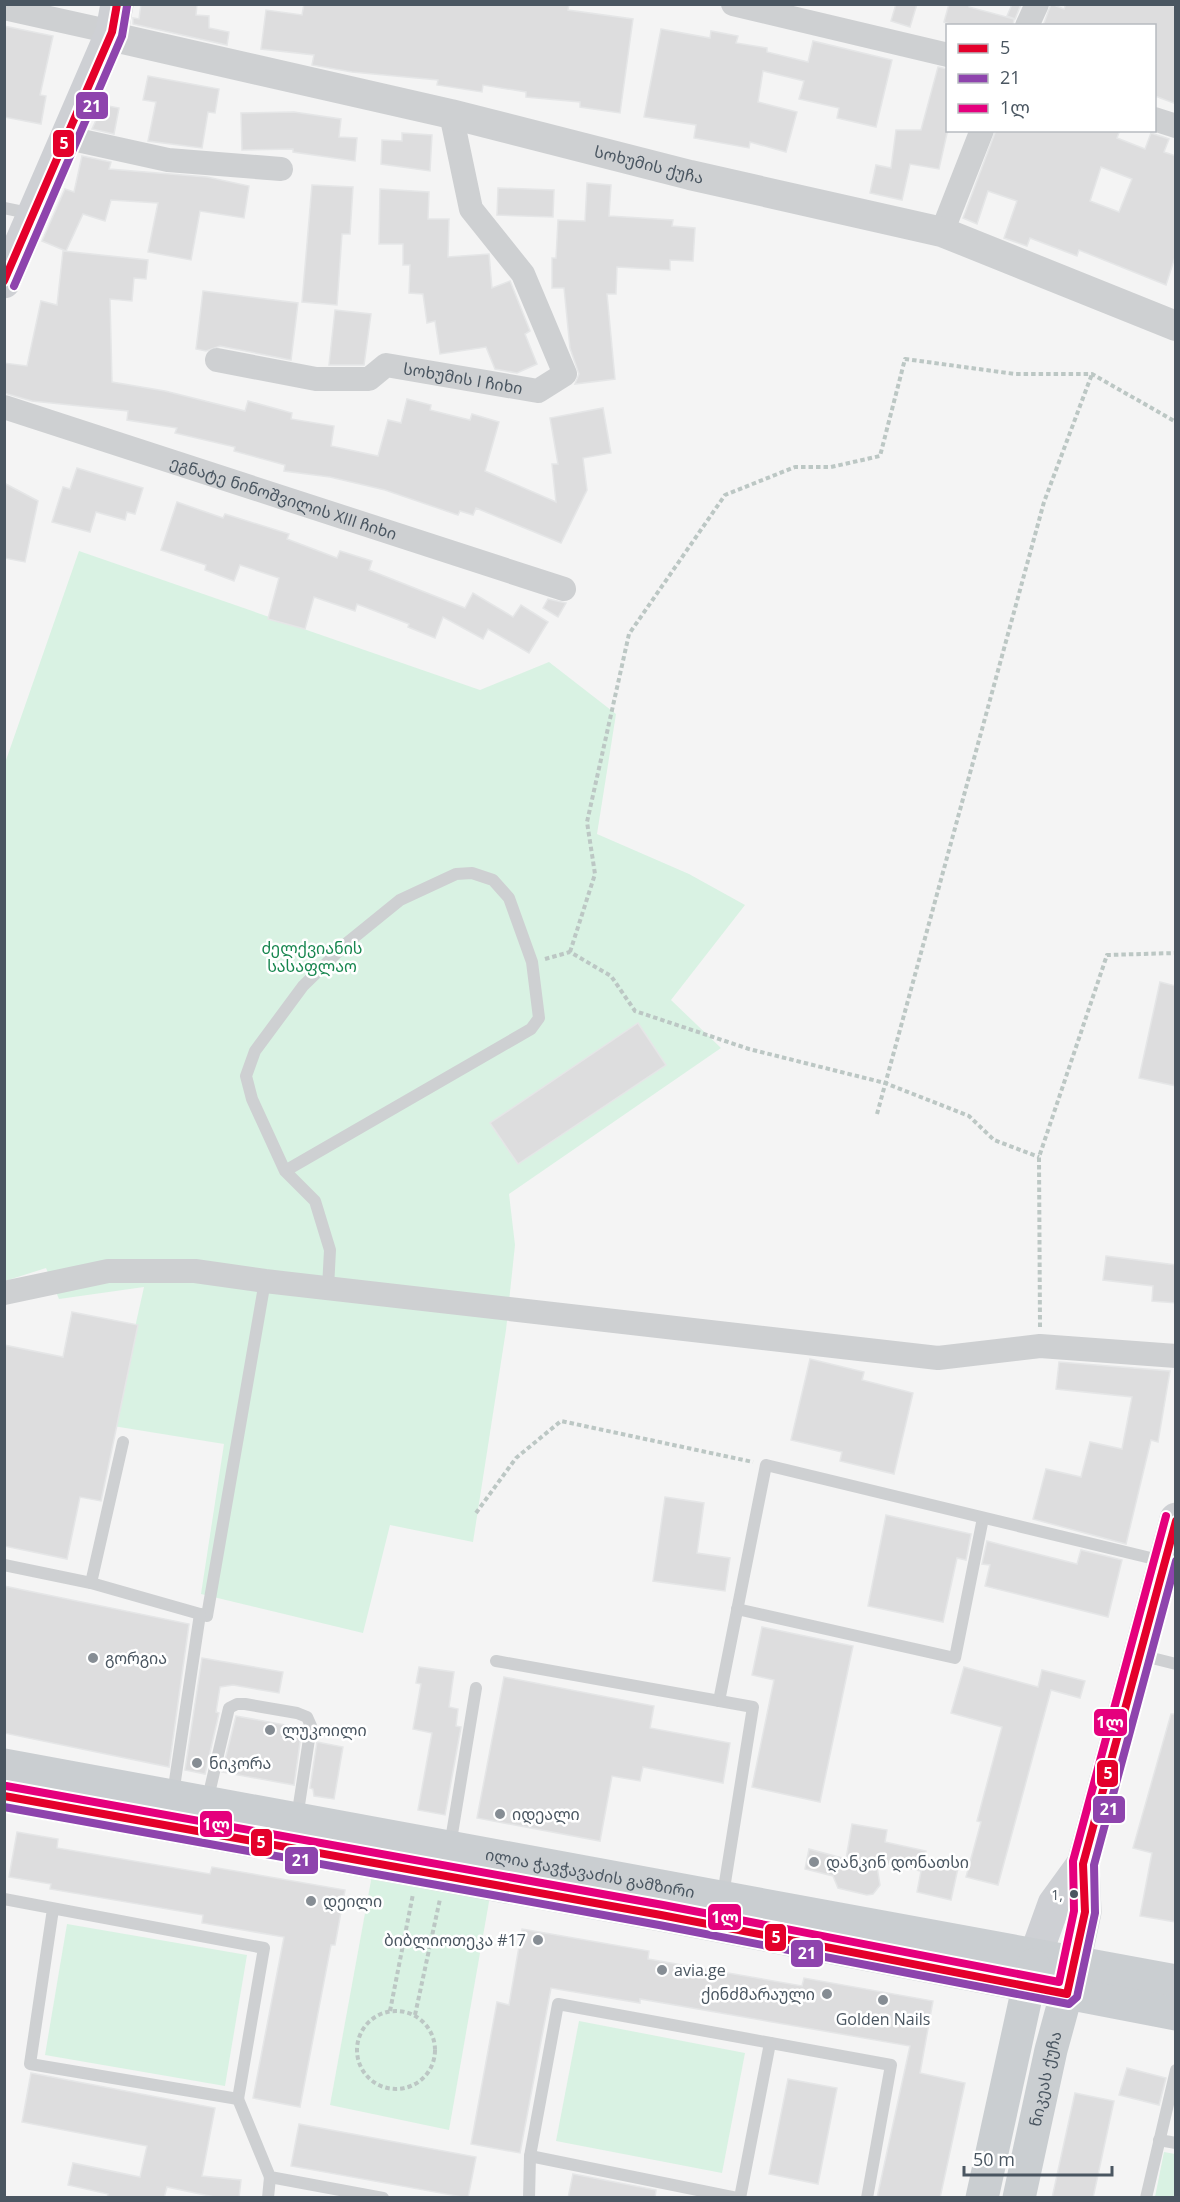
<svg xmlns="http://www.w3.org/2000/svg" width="1180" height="2202" viewBox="0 0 1180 2202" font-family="'Open Sans','Noto Sans Georgian',sans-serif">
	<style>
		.green { fill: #d9f2e3 }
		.building { fill: #ddddde; stroke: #e5e6e7; stroke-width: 1.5; fill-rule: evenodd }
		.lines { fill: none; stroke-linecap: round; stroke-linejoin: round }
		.path { stroke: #bcc7c4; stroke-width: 4; stroke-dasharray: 4.5 3; stroke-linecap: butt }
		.service { stroke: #ced0d2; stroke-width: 12 }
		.minor { stroke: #ced0d2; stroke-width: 24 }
		.tertiary { stroke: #ced0d2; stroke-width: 30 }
		.secondary { stroke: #ced0d4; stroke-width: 33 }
		.primary { stroke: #caced1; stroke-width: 33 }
		.bus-1-casing { stroke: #fff; stroke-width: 12 }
		.bus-2-casing { stroke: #fff; stroke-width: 12 }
		.bus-3-casing { stroke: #fff; stroke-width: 12 }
		.bus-1 { stroke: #e4002b; stroke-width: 8 }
		.bus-2 { stroke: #8e44ad; stroke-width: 8 }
		.bus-3 { stroke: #e5007d; stroke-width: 8 }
		.poi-dot { fill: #868d94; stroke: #fff; stroke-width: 2 }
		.bus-dot { fill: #4a5661; stroke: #fff; stroke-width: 2 }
		.labels { text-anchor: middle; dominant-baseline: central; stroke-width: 5; stroke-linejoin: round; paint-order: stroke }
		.bus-label { font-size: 14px; fill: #4a5661; stroke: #fff; text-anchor: end }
		.street-label { font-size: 16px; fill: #4a5661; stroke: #fff }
		.park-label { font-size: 16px; fill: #17864f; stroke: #fff }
		.poi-label { font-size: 16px; fill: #4a5661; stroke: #fff; text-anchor: start }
		.line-badge { stroke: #fff; stroke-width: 2 }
		.badge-label { font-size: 16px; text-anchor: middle; font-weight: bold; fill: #fff }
	</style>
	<rect width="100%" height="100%" fill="#f4f4f4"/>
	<g class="green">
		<polygon points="79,551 480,690 549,662 616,714 597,834 689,874 745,905 671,1000 721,1048 509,1194 515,1245 506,1330 473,1542 390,1525 363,1633 201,1594 224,1444 113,1426 144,1287 59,1299 46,1268 5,1281 5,763"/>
		<polygon points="372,1875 490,1896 449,2130 330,2105"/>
		<polygon points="67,1924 247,1955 225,2086 45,2055"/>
		<polygon points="579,2021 745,2053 722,2173 556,2141"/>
		<polygon points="1164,2152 1175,2154 1175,2197 1155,2197"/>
	</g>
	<g class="building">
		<polygon points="141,4 197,4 196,15 209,16 209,28 229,32 227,45 133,24 133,18 139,19"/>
		<polygon points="304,4 569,4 568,10 633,19 620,113 580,107 580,102 526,97 526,92 483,85 482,92 437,85 438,80 352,72 312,65 314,55 261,49 266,10 302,15"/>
		<polygon points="896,4 917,4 910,27 891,21"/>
		<polygon points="949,4 969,4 969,7 1014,19 1013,26 955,26 944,22"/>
		<polygon points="1012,4 1021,4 1015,19 1007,16"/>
		<polygon points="1051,4 1064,9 1066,4 1168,4 1176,7 1176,104 1155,96 1155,26 1043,26"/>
		<polygon points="4,26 53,36 40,95 46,96 41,124 4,117"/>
		<polygon points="661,29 710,38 711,31 738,36 736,43 767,48 767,52 808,62 813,41 892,60 876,127 837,118 839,108 799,99 804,81 763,71 758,102 797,112 786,152 750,142 749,148 694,138 696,125 644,117"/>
		<polygon points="938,67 948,69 948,129 939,169 910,164 902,200 870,193 876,165 891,168 896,130 921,130"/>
		<polygon points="148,76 219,89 215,113 208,112 202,148 148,141 156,102 143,100"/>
		<polygon points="103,105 119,108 114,134 92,129"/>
		<polygon points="294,112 341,119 339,137 357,138 355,161 293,152 293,149 242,150 241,113"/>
		<path d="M996,130h124l-3,8 28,11 6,-16 18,6 -5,13 12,4v98l-10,31 -87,-35 -2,6 -47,-18 -3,8 -23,-8 13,-37 -29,-10 -11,33 -14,-6zM1101,167l31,12 -13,33 -29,-11z"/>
		<polygon points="402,133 432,135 430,171 381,164 382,140 402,141"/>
		<polygon points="82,156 111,162 109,169 207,177 249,186 244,218 200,211 191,260 148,252 158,203 111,200 105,221 83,214 66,251 42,241 65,189 74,192"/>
		<polygon points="587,183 611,185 609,216 673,220 672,226 695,228 693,261 670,260 670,270 617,267 616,294 607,294 615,379 575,384 579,374 570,348 564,288 552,288 552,258 556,258 558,220 585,221"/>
		<polygon points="312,185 353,187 350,234 342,234 337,305 302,302"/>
		<polygon points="498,188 554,190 553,217 497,215"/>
		<polygon points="380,189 429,192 428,219 449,219 448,257 489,254 492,288 510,281 530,331 525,334 537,364 517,373 495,369 486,347 440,354 435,321 427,323 423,294 409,293 410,265 403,265 403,244 379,244"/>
		<polygon points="63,251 148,260 146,279 134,278 132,301 110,299 112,382 165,391 245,411 248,401 292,413 291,419 334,426 331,446 378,456 388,420 401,423 407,399 431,405 430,410 470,420 472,414 499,422 485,471 556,502 552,464 558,464 550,418 603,408 611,453 583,458 587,490 561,543 476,508 473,515 460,511 458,515 385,490 330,477 284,471 285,465 234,451 235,447 175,433 177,428 127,420 128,411 32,401 4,393 4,363 27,366 41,301 57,305"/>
		<polygon points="203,291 298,303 291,360 220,346 206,351 196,349"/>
		<polygon points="335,310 371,314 364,365 329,365"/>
		<polygon points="77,468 143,488 135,514 127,512 125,520 96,512 90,532 52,522 63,487 70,489"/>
		<polygon points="4,483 38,501 25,562 4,558"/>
		<polygon points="177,502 223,518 225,514 289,534 287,539 337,558 340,551 372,561 369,570 465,608 473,593 513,617 521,605 548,622 529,653 488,629 483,639 443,617 435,638 408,627 409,624 357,604 355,611 314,597 305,629 268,619 279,578 240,565 234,581 205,570 206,565 161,550"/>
		<polygon points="548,599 566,603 558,617 543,608"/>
		<polygon points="1160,982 1176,986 1176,1086 1139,1078"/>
		<polygon points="638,1023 666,1065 518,1164 490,1123"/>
		<polygon points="1106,1256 1176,1265 1176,1303 1152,1301 1153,1286 1103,1280"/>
		<polygon points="72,1312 138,1325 101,1501 80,1497 67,1559 4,1546 4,1345 63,1357"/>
		<polygon points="810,1359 864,1372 862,1380 913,1393 894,1474 840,1461 842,1452 791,1440"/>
		<polygon points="1059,1362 1170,1371 1158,1442 1151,1440 1126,1544 1033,1519 1046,1469 1081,1477 1090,1442 1122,1449 1132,1397 1056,1389"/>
		<polygon points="665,1497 704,1503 697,1553 730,1558 725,1591 653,1581"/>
		<polygon points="886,1515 971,1534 966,1560 957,1558 943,1622 868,1606"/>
		<polygon points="987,1541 1077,1564 1081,1550 1122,1560 1108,1617 985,1586 990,1565 982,1564"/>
		<polygon points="4,1586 189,1624 169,1767 4,1733"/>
		<polygon points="762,1627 853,1646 820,1802 752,1787 774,1680 752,1675"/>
		<polygon points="202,1658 283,1672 279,1693 233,1685 220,1687 216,1712 219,1713 205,1774 185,1770"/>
		<polygon points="419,1667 454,1672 449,1707 458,1709 456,1726 461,1727 445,1815 418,1810 432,1733 413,1729 421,1684 416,1683"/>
		<polygon points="964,1667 1038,1687 1042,1670 1085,1681 1080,1698 1051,1690 998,1885 966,1877 981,1822 977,1821 1002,1727 951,1713"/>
		<polygon points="504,1677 654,1706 650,1728 730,1743 723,1783 643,1767 640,1781 612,1776 600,1841 477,1818"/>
		<polygon points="1171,1714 1176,1714 1176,1922 1140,1916 1152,1853 1133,1848"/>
		<polygon points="236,1716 302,1728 294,1785 222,1772"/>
		<polygon points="317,1742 343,1747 334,1799 314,1796 313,1789 310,1788"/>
		<polygon points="852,1824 887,1830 885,1842 926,1851 921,1871 876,1861 880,1885 873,1894 867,1895 838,1888 833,1876 805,1869 809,1849 846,1859"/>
		<polygon points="17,1832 58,1839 57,1848 210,1874 212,1867 345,1890 335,1945 331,1945 300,2107 253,2098 284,1937 202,1923 203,1915 50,1889 51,1884 9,1877"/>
		<polygon points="923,1861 958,1868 951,1900 917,1892"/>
		<polygon points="522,1929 649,1951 648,1959 802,1986 804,1978 933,2001 920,2073 965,2083 940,2198 877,2198 910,2046 640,1999 640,2003 551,1988 520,2153 471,2144 497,2002 509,2005"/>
		<polygon points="1127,2068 1166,2078 1159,2105 1119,2095"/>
		<polygon points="31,2073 215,2108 202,2176 241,2180 239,2198 219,2198 167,2187 164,2198 107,2198 108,2194 68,2185 73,2163 140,2177 147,2146 22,2122"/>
		<polygon points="788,2079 837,2088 818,2184 769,2174"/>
		<polygon points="1075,2093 1114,2101 1093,2198 1052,2198"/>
		<polygon points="299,2124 476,2157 468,2198 291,2166"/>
		<polygon points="573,2174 656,2190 655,2198 568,2198"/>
	</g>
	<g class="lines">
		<g class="path">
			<polyline points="570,952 595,874 587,822 629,634 725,495 795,467 831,467 880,456 905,359 1015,374 1092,374 1176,422"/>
			<polyline points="545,959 570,952 611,976 635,1011 749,1049 885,1083 969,1116 994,1140 1039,1157"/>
			<polyline points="877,1114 1044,502 1092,374"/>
			<polyline points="1040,1327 1039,1157 1107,955 1176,953"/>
			<polyline points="476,1513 516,1458 561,1421 753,1462"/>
			<circle cx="396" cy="2050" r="39"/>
			<polyline points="390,2011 413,1894"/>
			<polyline points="415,2015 440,1899"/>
		</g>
		<g class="service">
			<polyline points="4,208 33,214"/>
			<polyline points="285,1171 531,1029 539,1018 532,962 509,898 493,880 472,873 456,874 400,900 347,943 303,986 255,1051 246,1076 252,1099 285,1171 315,1201 330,1250 328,1288"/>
			<polyline points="4,1565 91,1583 207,1616 265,1281"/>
			<polyline points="91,1583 123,1442"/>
			<polyline points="737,1609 955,1658 983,1518"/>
			<polyline points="1140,1655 1176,1664"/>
			<polyline points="496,1661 753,1707 723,1895"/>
			<polyline points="719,1701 766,1465 1163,1561"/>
			<polyline points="173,1794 200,1614"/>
			<polyline points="207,1802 229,1708 237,1704 245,1704 297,1713 307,1717 311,1726 297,1818"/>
			<polyline points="450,1846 476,1688"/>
			<polyline points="4,1899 264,1948 238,2099 30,2064 53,1909"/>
			<polyline points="238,2099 270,2177 383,2198"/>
			<polyline points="1159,2140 1176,2143"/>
			<polyline points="530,2156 737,2198"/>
			<polyline points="268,2198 270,2177"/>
			<polyline points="529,2198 530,2156 558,2004 891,2065 867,2198"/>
			<polyline points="740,2198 770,2043"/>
			<polyline points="1146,2198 1176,2070"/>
		</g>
		<g class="minor">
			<polyline points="733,4 948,55"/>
			<polyline points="4,8 112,32"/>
			<polyline points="1027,26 1037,4"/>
			<polyline points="1154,119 1176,126"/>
			<polyline points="68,138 168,160 281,169"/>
			<polyline points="942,232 982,130"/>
			<path id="s1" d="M217,360l99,19h53l17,-14 152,26 27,-17 -42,-100 -52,-65 -20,-95"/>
			<path id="s2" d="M4,407l560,182"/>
			<polyline points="4,1293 108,1271 195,1271 265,1281 938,1358 1040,1346 1176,1356"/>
		</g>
		<path class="tertiary" id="s3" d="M112,32l10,7 329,75 239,61 252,57 234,94"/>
		<g class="secondary">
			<polyline points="4,282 112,32 117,4"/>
			<polyline points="1036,1954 1054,1904 1083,1864"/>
			<polyline points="1074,1963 1085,1912 1083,1864 1176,1519"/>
		</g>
		<g class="primary">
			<path id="s4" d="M4,1765l1172,216"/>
			<polyline points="4,1796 661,1915 1176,2014"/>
			<polyline points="982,2198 1033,1965"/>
			<path id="s5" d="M1019,2198l32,-148 21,-77"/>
		</g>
		<g class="bus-1-casing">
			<g id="bus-1">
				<polyline points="4,281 112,32 117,4"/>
				<polyline points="4,1796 661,1915 1067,1994 1085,1912 1083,1864 1176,1521"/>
			</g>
		</g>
		<g class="bus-2-casing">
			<g id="bus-2">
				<polyline points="14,286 122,36 127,6"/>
				<polyline points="4,1807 659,1925 1069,2004 1077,1997 1095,1913 1094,1865 1176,1561"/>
			</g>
		</g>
		<g class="bus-3-casing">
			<polyline id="bus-3" points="6,1786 663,1905 1059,1982 1074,1911 1073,1861 1166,1516"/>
		</g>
		<use href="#bus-1" class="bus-1"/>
		<use href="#bus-2" class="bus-2"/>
		<use href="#bus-3" class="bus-3"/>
	</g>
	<g class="poi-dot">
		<circle cx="93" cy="1658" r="6"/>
		<circle cx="270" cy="1730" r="6"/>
		<circle cx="197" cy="1763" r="6"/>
		<circle cx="500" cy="1814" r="6"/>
		<circle cx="814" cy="1862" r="6"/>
		<circle cx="311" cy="1901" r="6"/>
		<circle cx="538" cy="1940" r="6"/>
		<circle cx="662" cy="1970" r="6"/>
		<circle cx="827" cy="1994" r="6"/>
		<circle cx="883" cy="2000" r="6"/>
	</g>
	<circle class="bus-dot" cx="1074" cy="1894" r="5"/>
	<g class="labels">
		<g class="bus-label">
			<text x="1063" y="1894">1,</text>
		</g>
		<g class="street-label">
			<text stroke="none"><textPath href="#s3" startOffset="554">სოხუმის ქუჩა</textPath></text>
			<text stroke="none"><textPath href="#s1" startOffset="254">სოხუმის I ჩიხი</textPath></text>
			<text stroke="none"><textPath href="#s2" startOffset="294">ეგნატე ნინოშვილის XIII ჩიხი</textPath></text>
			<text stroke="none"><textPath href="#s4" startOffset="596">ილია ჭავჭავაძის გამზირი</textPath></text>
			<text stroke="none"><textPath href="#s5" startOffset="122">ნიკეას ქუჩა</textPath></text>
		</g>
		<g class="park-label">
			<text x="312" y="948">ძელქვიანის<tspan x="312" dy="18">სასაფლაო</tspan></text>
		</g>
		<g class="poi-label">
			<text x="105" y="1658">გორგია</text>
			<text x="282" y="1730">ლუკოილი</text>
			<text x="209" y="1763">ნიკორა</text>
			<text x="512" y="1814">იდეალი</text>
			<text x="826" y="1862">დანკინ დონათსი</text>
			<text x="323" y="1901">დეილი</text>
			<text x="526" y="1940" text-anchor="end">ბიბლიოთეკა #17</text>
			<text x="674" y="1970">avia.ge</text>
			<text x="815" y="1994" text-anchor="end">ქინძმარაული</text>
			<text x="883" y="2019" text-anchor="middle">Golden Nails</text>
		</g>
	</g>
	<g class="line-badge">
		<rect x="75" y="91" width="34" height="29" rx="6" fill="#8e44ad"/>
		<rect x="52" y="129" width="23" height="29" rx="6" fill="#e4002b"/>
		<rect x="1093" y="1708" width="35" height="29" rx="6" fill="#e5007d"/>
		<rect x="1096" y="1759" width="23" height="29" rx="6" fill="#e4002b"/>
		<rect x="1092" y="1795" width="34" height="29" rx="6" fill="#8e44ad"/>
		<rect x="199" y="1810" width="34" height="28" rx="6" fill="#e5007d"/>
		<rect x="250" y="1828" width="23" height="29" rx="6" fill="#e4002b"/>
		<rect x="284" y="1846" width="35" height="29" rx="6" fill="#8e44ad"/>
		<rect x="707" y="1903" width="35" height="28" rx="6" fill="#e5007d"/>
		<rect x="764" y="1923" width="23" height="29" rx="6" fill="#e4002b"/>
		<rect x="790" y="1939" width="34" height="29" rx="6" fill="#8e44ad"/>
	</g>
	<g class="badge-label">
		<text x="92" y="112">21</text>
		<text x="64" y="149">5</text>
		<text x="1110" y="1728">1ლ</text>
		<text x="1108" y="1779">5</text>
		<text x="1109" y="1815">21</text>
		<text x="216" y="1830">1ლ</text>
		<text x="261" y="1848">5</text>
		<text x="301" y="1866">21</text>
		<text x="725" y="1923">1ლ</text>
		<text x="776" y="1943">5</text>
		<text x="807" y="1959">21</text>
	</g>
	<rect width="1180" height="2202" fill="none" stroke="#4a5661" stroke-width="12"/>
	<rect x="946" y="24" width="210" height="108" fill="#ffffff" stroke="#b7bbc0" stroke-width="1.5"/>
	<rect x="958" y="44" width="30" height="9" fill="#e4002b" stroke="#b7bbc0" stroke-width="1.5"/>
	<text x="1000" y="54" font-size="18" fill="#4a5661">5</text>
	<rect x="958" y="74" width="30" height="9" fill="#8e44ad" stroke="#b7bbc0" stroke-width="1.5"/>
	<text x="1000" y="84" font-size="18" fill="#4a5661">21</text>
	<rect x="958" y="104" width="30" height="9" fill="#e5007d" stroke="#b7bbc0" stroke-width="1.5"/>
	<text x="1000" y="114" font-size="18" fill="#4a5661">1ლ</text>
	<path d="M964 2166v9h148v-9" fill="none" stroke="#4a5661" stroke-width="3"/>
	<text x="973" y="2166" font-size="18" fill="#4a5661" stroke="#ffffff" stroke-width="4.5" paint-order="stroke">50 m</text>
</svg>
